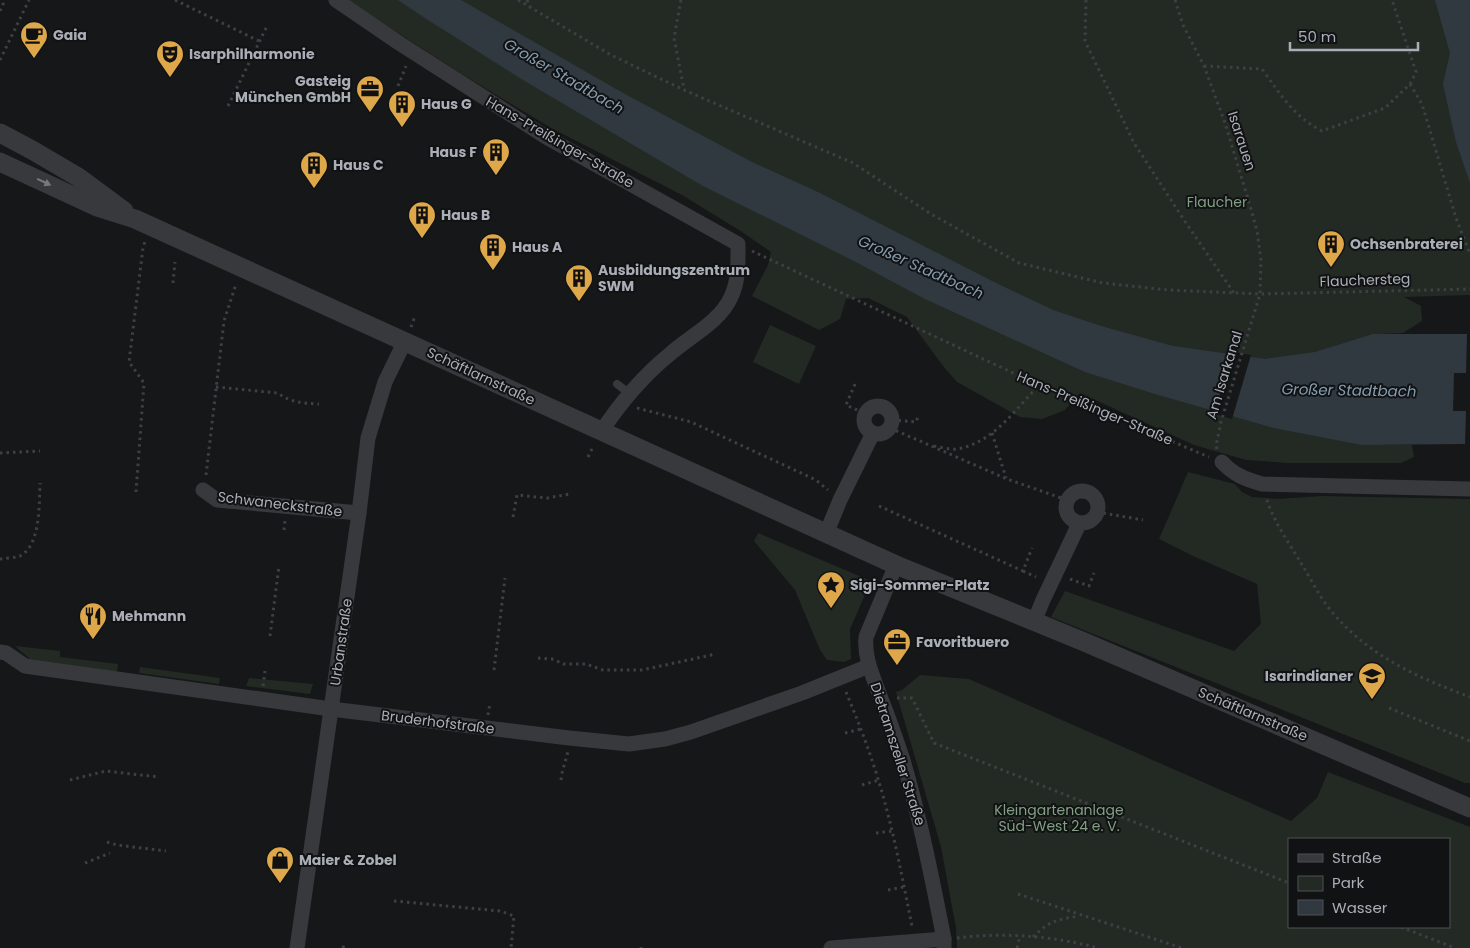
<svg xmlns="http://www.w3.org/2000/svg" width="1470" height="948" viewBox="0 0 1470 948" font-family="Poppins,sans-serif">
	<style>
		.green { fill: #232a24; fill-rule: evenodd }
		.water { fill: #313940 }
		.pier { fill: #161718 }
		.lines { fill: none; stroke-linecap: round; stroke-linejoin: round }
		.path { stroke: #3e4044; stroke-width: 3; stroke-dasharray: 2.5 4; stroke-linecap: butt }
		.service { stroke: #38393d; stroke-width: 8 }
		.minor { stroke: #38393d; stroke-width: 15 }
		.tertiary { stroke: #38393d; stroke-width: 19 }
		.oneway { fill: #777980 }
		.labels { text-anchor: middle; dominant-baseline: central; stroke-width: 4; stroke-linejoin: round; paint-order: stroke }
		.poi-label { font-size: 14px; font-weight: bold; fill: #aaaeb7; stroke: #111213; text-anchor: start }
		.street-label { font-size: 14px; fill: #aaaeb7; stroke: #111213 }
		.park-label { font-size: 14px; fill: #839f84; stroke: #111213 }
		.water-label { font-size: 15px; font-style: italic; fill: #859cae; stroke: #111213 }
	</style>
	<rect width="100%" height="100%" fill="#161718"/>
	<g class="green">
		<polygon points="347,0 1470,0 1470,295 1404,297 1421,306 1422,321 1403,333 1378,334 1377,445 1412,445 1414,457 1401,463 1288,463 1246,460 1194,445 1080,393 1065,410 1042,419 1020,417 957,382 943,366 907,317 868,298 846,299 840,319 819,330 752,296 768,265 771,252 739,230 682,195 551,128 465,76"/>
		<polygon points="770,325 816,346 799,384 753,362"/>
		<polygon points="1188,472 1235,484 1242,492 1252,497 1277,499 1322,496 1470,499 1470,783 1465,783 1051,617 1065,591 1234,651 1261,624 1257,584 1193,556 1159,539"/>
		<polygon points="758,533 871,581 850,629 851,659 844,662 827,660 820,650 795,590 754,541"/>
		<polygon points="15,646 60,651 60,657 118,664 117,672 30,659"/>
		<polygon points="140,667 220,678 219,684 139,673"/>
		<path d="M920,675l49,4 322,142 26,-23 11,-26 142,55v121h-513l-1,-20 -15,-81 -45,-155 6,-2zM1289,839h160v88h-160z"/>
		<polygon points="249,678 313,684 310,694 246,686"/>
	</g>
	<g class="water">
		<polygon points="398,0 461,0 623,93 750,161 820,193 998,284 1053,310 1101,326 1173,346 1265,359 1315,352 1373,334 1467,334 1466,373 1454,373 1453,411 1466,411 1465,444 1362,445 1274,428 1155,394 1085,372 925,299 852,260 703,186 523,80 428,20"/>
		<polygon points="1435,0 1470,0 1470,183 1456,142 1443,84 1450,53"/>
	</g>
	<polygon class="pier" points="1233,352 1251,355 1232,419 1214,414"/>
	<g class="lines">
		<g class="path">
			<polyline points="175,0 259,41"/>
			<polyline points="518,0 611,55 684,90 853,163 931,214 1019,263 1103,283 1168,290 1260,294 1470,289"/>
			<polyline points="527,0 530,7"/>
			<polyline points="681,0 674,38 684,89"/>
			<polyline points="1086,0 1085,41 1134,143 1186,223 1234,293"/>
			<polyline points="1175,0 1183,25 1204,66 1225,123 1251,209 1257,231 1261,260 1260,294 1221,422 1216,446 1217,449"/>
			<polyline points="0,11 5,0"/>
			<polyline points="0,60 29,0"/>
			<path d="M1204,66l58,3c19,26 31,47 60,62l63,-23 25,-24 6,-12 -24,-72"/>
			<polyline points="1410,84 1422,104 1456,218 1470,254"/>
			<polyline points="398,86 406,66"/>
			<polyline points="228,106 267,26"/>
			<polyline points="752,251 1039,385 1209,457"/>
			<polyline points="173,283 175,262"/>
			<polyline points="411,327 415,316"/>
			<polyline points="855,384 846,405 866,414"/>
			<path d="M216,387l62,6c13,10 26,10 41,11"/>
			<polyline points="637,408 691,422 816,480 828,490"/>
			<polyline points="892,420 916,422 919,414"/>
			<polyline points="890,428 1007,479 1067,500"/>
			<polyline points="992,433 1006,478"/>
			<path d="M934,446c7,1 16,4 23,3 36,-6 59,-40 82,-64"/>
			<polyline points="0,453 40,451"/>
			<polyline points="588,457 593,447"/>
			<polyline points="206,475 224,321 236,284"/>
			<polyline points="136,492 144,383 129,362 143,248 145,241"/>
			<path d="M1267,500c7,22 22,43 34,63 10,16 19,35 31,49 38,45 85,65 138,85"/>
			<polyline points="879,506 1023,571 1032,548"/>
			<polyline points="1097,512 1143,520"/>
			<polyline points="513,517 517,495 547,498 570,494 571,492"/>
			<polyline points="284,530 285,520"/>
			<path d="M0,559c6,-1 14,-1 20,-3 21,-11 19,-52 20,-73"/>
			<polyline points="1023,571 1036,577"/>
			<polyline points="1070,579 1089,586 1094,573"/>
			<polyline points="270,636 279,566"/>
			<polyline points="538,658 552,659 564,664 586,664 603,670 642,670 716,654"/>
			<polyline points="494,670 505,578"/>
			<polyline points="263,686 265,671"/>
			<path d="M846,692c12,29 23,57 32,87 15,48 24,98 34,147"/>
			<polyline points="897,698 912,698 934,743 1289,883"/>
			<polyline points="1389,708 1470,741"/>
			<polyline points="488,715 490,703"/>
			<polyline points="845,733 861,729"/>
			<polyline points="70,780 106,771 159,777"/>
			<path d="M561,780c1,-11 5,-19 7,-29"/>
			<polyline points="862,785 879,780"/>
			<polyline points="876,833 892,831"/>
			<polyline points="107,842 117,845 166,851"/>
			<polyline points="85,863 110,853"/>
			<polyline points="888,890 904,887"/>
			<polyline points="1018,894 1182,948"/>
			<polyline points="394,901 500,911 514,916 511,948"/>
			<polyline points="1401,927 1455,948"/>
			<path d="M1033,937c17,-17 24,-17 46,-21"/>
			<path d="M957,938c46,-6 96,-2 141,10"/>
			<polyline points="641,947 641,948"/>
			<polyline points="343,948 344,944"/>
			<polyline points="1017,948 1020,936"/>
		</g>
		<polyline class="service" points="617,384 630,394"/>
		<g class="minor">
			<path d="M336,0l63,43 147,94 192,107c0,17 1,37 -7,53 -11,25 -41,39 -61,57 -25,20 -51,50 -68,77"/>
			<circle cx="878" cy="420" r="14"/>
			<path d="M1222,462c12,13 23,17 40,22l208,5"/>
			<polyline points="203,490 217,500 359,513"/>
			<circle cx="1082" cy="507" r="16"/>
			<polyline points="826,534 840,500 873,433"/>
			<path d="M896,565l-30,72c-2,21 7,39 14,59 8,20 15,40 22,61 18,60 30,121 42,182v9"/>
			<polyline points="1034,622 1043,600 1079,524"/>
			<polyline points="0,652 6,653 25,666 331,709 569,738 629,744 665,739 691,732 802,693 869,666"/>
			<polyline points="297,948 359,513 368,438 385,382 405,341"/>
			<polyline points="831,948 944,939"/>
		</g>
		<g class="tertiary">
			<polyline points="0,133 32,150 78,177 124,211"/>
			<polyline points="0,162 97,207 135,219 896,565 1082,641 1470,808"/>
		</g>
	</g>
	<defs><path id="oneway-solid" d="M-6-.8H1V-3.2L6.5 0L1 3.2V.8H-6Z" transform="scale(1.25)"/></defs>
	<use class="oneway" href="#oneway-solid" transform="translate(44 182) rotate(25)"/>
	<defs>
		<g id="cafe-pin" transform="scale(1.4375)"><path d="M0 17L-7.5 6A9.5 9.5 0 1 1 7.5 6Z" fill="#dea749" stroke="#111213"/><path d="M-5.5-4.5H6V0H3Q3 3.5 0 3.5H-2.5Q-5.5 3.5-5.5 0ZM3-3.2v2h1.7v-2ZM-6 4.5H4V6H-6Z" fill="#111"/></g>
		<g id="theatre-pin" transform="scale(1.4375)"><path d="M0 17L-7.5 6A9.5 9.5 0 1 1 7.5 6Z" fill="#dea749" stroke="#111213"/><path d="M-5-5.5Q0-4 5-5.5V0Q5 5 0 6Q-5 5-5 0ZM-3.3-2.5H-1v1.5H-3.3ZM1-2.5H3.3v1.5H1ZM-2.8 1Q0 5.5 2.8 1Z" fill="#111"/></g>
		<g id="office-pin" transform="scale(1.4375)"><path d="M0 17L-7.5 6A9.5 9.5 0 1 1 7.5 6Z" fill="#dea749" stroke="#111213"/><path d="M-6-3h4V-5.5h4V-3h4V5H-6ZM-1-4.5V-3h2v-1.5ZM-6 0V1H6V0Z" fill="#111"/></g>
		<g id="building-pin" transform="scale(1.4375)"><path d="M0 17L-7.5 6A9.5 9.5 0 1 1 7.5 6Z" fill="#dea749" stroke="#111213"/><path d="M-4-6H4V6H1V3H-1V6H-4ZM-2.5-4.3h1.7v1.8h-1.7ZM.8-4.3h1.7v1.8H.8ZM-2.5-1h1.7V.8h-1.7ZM.8-1h1.7V.8H.8Z" fill="#111"/></g>
		<g id="sight-pin" transform="scale(1.4375)"><path d="M0 17L-7.5 6A9.5 9.5 0 1 1 7.5 6Z" fill="#dea749" stroke="#111213"/><path d="M0-6L1.8-2.2L6-1.7L2.9 1.2L3.7 5.4L0 3.3L-3.7 5.4L-2.9 1.2L-6-1.7L-1.8-2.2Z" fill="#111"/></g>
		<g id="restaurant-pin" transform="scale(1.4375)"><path d="M0 17L-7.5 6A9.5 9.5 0 1 1 7.5 6Z" fill="#dea749" stroke="#111213"/><path d="M-5-6h1v4h1v-4h1v4h1v-4h1v5L-1.5 .5V6h-2V.5L-5-1ZM5-6V6H3V1.5H1.5Q1.5-4 5-6Z" fill="#111"/></g>
		<g id="school-pin" transform="scale(1.4375)"><path d="M0 17L-7.5 6A9.5 9.5 0 1 1 7.5 6Z" fill="#dea749" stroke="#111213"/><path d="M0-5L7-2L0 1L-7-2ZM-4 1L0 2.5L4 1V4Q0 6-4 4Z" fill="#111"/></g>
		<g id="shop-pin" transform="scale(1.4375)"><path d="M0 17L-7.5 6A9.5 9.5 0 1 1 7.5 6Z" fill="#dea749" stroke="#111213"/><path d="M-5-2.5h2.3a2.7 3.5 0 0 1 5.4 0H5L5.5 6h-11ZM-1.5-2.5h3a1.5 2.3 0 0 0-3 0Z" fill="#111"/></g>
	</defs>
	<g fill-rule="evenodd">
		<use href="#cafe-pin" x="34" y="35"/>
		<use href="#theatre-pin" x="170" y="54"/>
		<use href="#office-pin" x="370" y="89"/>
		<use href="#building-pin" x="402" y="104"/>
		<use href="#building-pin" x="496" y="152"/>
		<use href="#building-pin" x="314" y="165"/>
		<use href="#building-pin" x="422" y="215"/>
		<use href="#building-pin" x="1331" y="244"/>
		<use href="#building-pin" x="493" y="247"/>
		<use href="#building-pin" x="579" y="278"/>
		<use href="#sight-pin" x="831" y="585"/>
		<use href="#restaurant-pin" x="93" y="616"/>
		<use href="#office-pin" x="897" y="642"/>
		<use href="#school-pin" x="1372" y="676"/>
		<use href="#shop-pin" x="280" y="860"/>
	</g>
	<g class="labels">
		<g class="poi-label">
			<text x="53" y="35">Gaia</text>
			<text x="189" y="54">Isarphilharmonie</text>
			<text x="351" y="81" text-anchor="end">Gasteig<tspan x="351" dy="16">München GmbH</tspan></text>
			<text x="421" y="104">Haus G</text>
			<text x="477" y="152" text-anchor="end">Haus F</text>
			<text x="333" y="165">Haus C</text>
			<text x="441" y="215">Haus B</text>
			<text x="1350" y="244">Ochsenbraterei</text>
			<text x="512" y="247">Haus A</text>
			<text x="598" y="270">Ausbildungszentrum<tspan x="598" dy="16">SWM</tspan></text>
			<text x="850" y="585">Sigi-Sommer-Platz</text>
			<text x="112" y="616">Mehmann</text>
			<text x="916" y="642">Favoritbuero</text>
			<text x="1353" y="676" text-anchor="end">Isarindianer</text>
			<text x="299" y="860">Maier &amp; Zobel</text>
		</g>
		<g class="street-label">
			<text transform="translate(1242 141) rotate(72)">Isarauen</text>
			<text transform="translate(560 142) rotate(30)">Hans-Preißinger-Straße</text>
			<text transform="translate(1365 280) rotate(-2)">Flauchersteg</text>
			<text transform="translate(1224 375) rotate(-73)">Am Isarkanal</text>
			<text transform="translate(481 376) rotate(25)">Schäftlarnstraße</text>
			<text transform="translate(1095 408) rotate(23)">Hans-Preißinger-Straße</text>
			<text transform="translate(280 504) rotate(7)">Schwaneckstraße</text>
			<text transform="translate(341 642) rotate(-82)">Urbanstraße</text>
			<text transform="translate(1253 714) rotate(23)">Schäftlarnstraße</text>
			<text transform="translate(438 722) rotate(7)">Bruderhofstraße</text>
			<text transform="translate(898 754) rotate(72)">Dietramszeller Straße</text>
		</g>
		<g class="park-label">
			<text x="1217" y="202">Flaucher</text>
			<text x="1059" y="810">Kleingartenanlage<tspan x="1059" dy="16">Süd-West 24 e. V.</tspan></text>
		</g>
		<g class="water-label">
			<text transform="translate(564 76) rotate(30)">Großer Stadtbach</text>
			<text transform="translate(921 267) rotate(24)">Großer Stadtbach</text>
			<text transform="translate(1349 390) rotate(1)">Großer Stadtbach</text>
		</g>
	</g>
	<rect x="1288" y="838" width="162" height="90" fill="#111213" stroke="#4e5055"/>
	<rect x="1298" y="854" width="25" height="8" fill="#38393d" stroke="#4e5055"/>
	<text x="1332" y="863" font-size="15" fill="#aaaeb7">Straße</text>
	<rect x="1298" y="876" width="25" height="15" fill="#232a24" stroke="#4e5055"/>
	<text x="1332" y="888" font-size="15" fill="#aaaeb7">Park</text>
	<rect x="1298" y="900" width="25" height="15" fill="#313940" stroke="#4e5055"/>
	<text x="1332" y="913" font-size="15" fill="#aaaeb7">Wasser</text>
	<path d="M1290 42v8h128v-8" fill="none" stroke="#aaaeb7" stroke-width="2.5"/>
	<text x="1298" y="42" font-size="15" fill="#aaaeb7" stroke="#111213" stroke-width="4" paint-order="stroke">50 m</text>
</svg>
